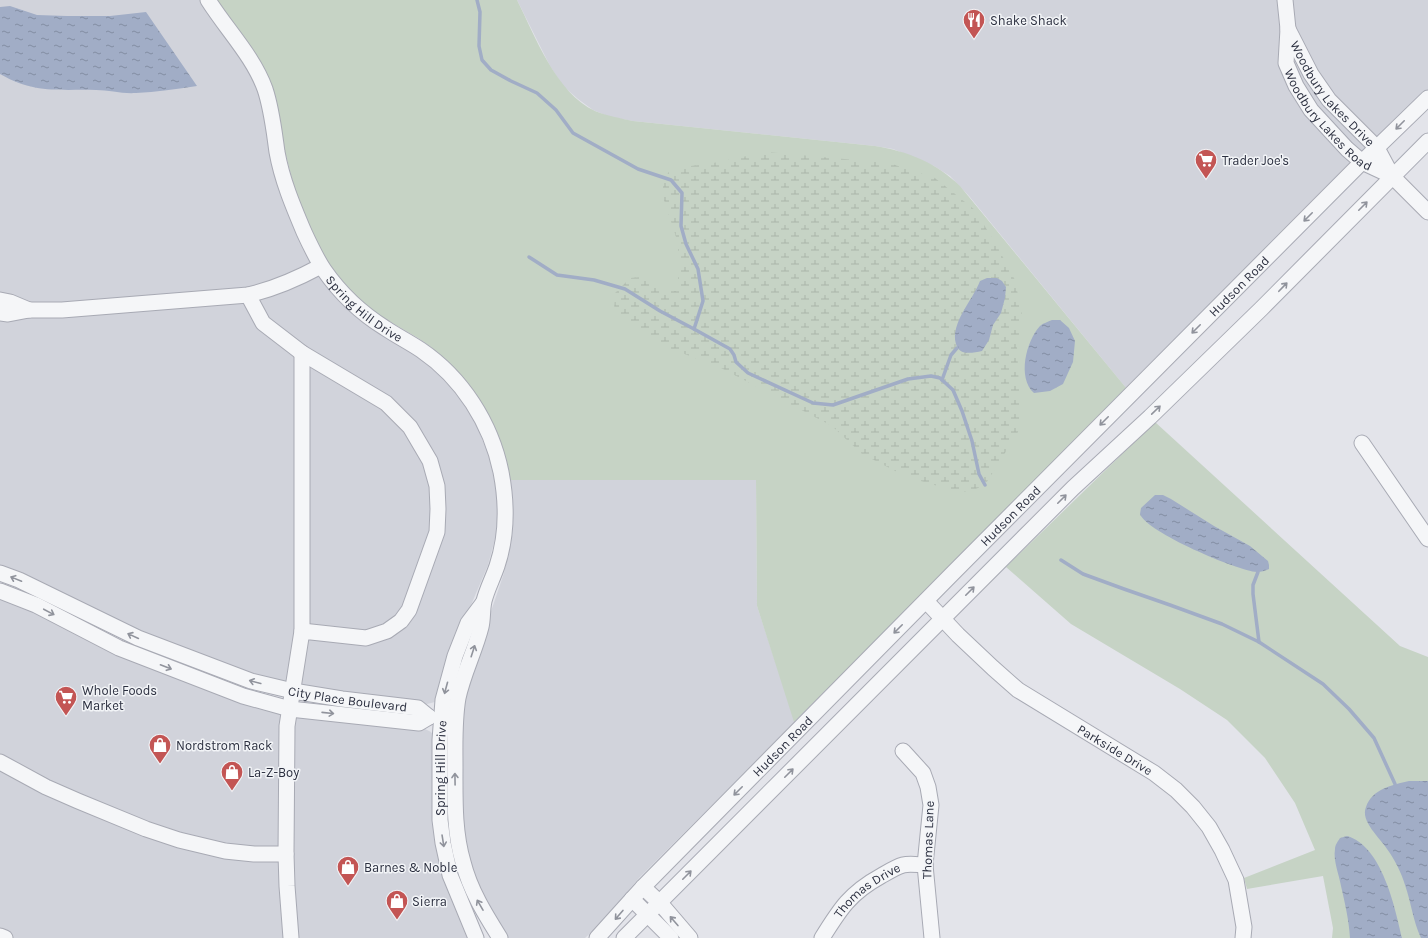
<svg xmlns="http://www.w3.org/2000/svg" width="1428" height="938" viewBox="0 0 1428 938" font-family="Karla,sans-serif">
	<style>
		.built { fill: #d1d3db }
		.green { fill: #c6d3c5 }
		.wetland { fill: url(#wetland-marsh) }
		.water { fill: url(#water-ripples) }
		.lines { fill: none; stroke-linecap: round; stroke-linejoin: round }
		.stream { stroke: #a1adc6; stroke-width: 3.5 }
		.minor-casing { stroke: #a8aab4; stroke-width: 17 }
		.minor { stroke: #f5f6f8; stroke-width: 15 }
		.oneway { stroke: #90939c }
		.labels { text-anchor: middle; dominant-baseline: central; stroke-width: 3; stroke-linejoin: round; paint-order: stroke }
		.poi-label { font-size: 13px; fill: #2c3040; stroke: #f2f4f7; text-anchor: start }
		.street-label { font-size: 13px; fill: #2c3040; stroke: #f2f4f7 }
	</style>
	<defs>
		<pattern id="wetland-marsh" width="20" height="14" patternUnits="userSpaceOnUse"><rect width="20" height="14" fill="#c6d3c5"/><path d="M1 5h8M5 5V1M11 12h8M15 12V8" fill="none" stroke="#aab5aa"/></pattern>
		<pattern id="water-ripples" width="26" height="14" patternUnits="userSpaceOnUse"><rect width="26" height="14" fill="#a1adc6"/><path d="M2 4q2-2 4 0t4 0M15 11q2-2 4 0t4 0" fill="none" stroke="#838da2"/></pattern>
	</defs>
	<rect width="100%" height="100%" fill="#e3e4ea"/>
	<g class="built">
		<polygon points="0,0 200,0 213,21 237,51 253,79 262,104 283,199 292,224 330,290 344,306 360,320 404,347 439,374 456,393 474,420 488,453 495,483 498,511 496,535 488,565 452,650 437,700 435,702 427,704 345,696 289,687 141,635 0,568"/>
		<polygon points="517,0 1428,0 1428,98 1131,394 969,196 950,176 934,166 893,149 875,146 633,121 610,117 593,110 578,99 562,85 549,64"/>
		<polygon points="510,480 756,480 757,606 795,722 639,878 600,924 585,938 507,938 500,928 470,871 460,796 464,699 481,641 504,573 509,551 513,512"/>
		<polygon points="0,595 227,695 423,728 431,732 433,735 436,810 471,938 0,938"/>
	</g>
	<g class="green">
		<path d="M217,0h300c18,36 39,93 78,111 12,5 25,7 38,10l242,25c32,5 62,17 85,40l167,203 -333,333 -37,-116 -1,-126h-246l-57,-113 -22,-20 -13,-9 -36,-21 -16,-11 -18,-18 -22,-28 -13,-26 -18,-44 -10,-38 -7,-43 -16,-44 -10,-17z"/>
		<polygon points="1155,422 1400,646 1428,657 1428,938 1332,938 1333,928 1323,876 1247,889 1244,878 1315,850 1295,803 1265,758 1227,720 1180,689 1071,624 1006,567"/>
	</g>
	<polygon class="wetland" points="767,152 889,163 935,178 975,210 997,246 1015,280 1022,315 1017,347 1020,408 1018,432 985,485 971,491 958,492 907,477 862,454 832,426 721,368 656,343 614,311 615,293 630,278 640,277 664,291 676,291 680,266 677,240 663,197 663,183 669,171 683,167 713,163"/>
	<g class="water">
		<path d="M10,6l27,9 30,1h43l36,-4 51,74c-20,3 -41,6 -61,7 -14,1 -27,-3 -40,-3 -38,-1 -61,4 -96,-16v-67z"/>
		<path d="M987,278h10l5,3 4,6 -1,11 -4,15 -8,12 -4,15 -7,11c-10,2 -23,5 -26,-7 -6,-21 17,-44 24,-63z"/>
		<path d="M1052,320h8l9,8 6,13 -2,21 -10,22 -13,7 -16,2c-17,-15 -8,-52 6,-67 3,-3 8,-4 12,-6z"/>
		<path d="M1155,495h8l8,4 43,27 36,20 18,15 1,4v4c-4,2 -8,3 -12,3 -19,-1 -111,-40 -117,-58l1,-6z"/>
		<path d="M1409,781h19v157h-7c-8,-17 -10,-36 -16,-53 -3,-11 -11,-27 -18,-36 -7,-11 -27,-28 -21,-42 6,-18 26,-22 43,-26z"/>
		<path d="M1347,836c35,10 48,71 55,102h-52c-1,-17 -5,-35 -9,-52 -2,-12 -8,-25 -6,-37 0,-4 3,-8 5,-11z"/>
	</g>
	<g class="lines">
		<g class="stream">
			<polyline points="477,0 480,12 479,46 482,60 491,70 511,81 537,93 556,110 573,133 638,169 671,180 682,193 681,226 686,244 698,269 703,301 694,329 730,349 734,355 736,362 748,373 813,403 833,405 908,379 931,376 940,378 953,390 962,411 972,441 979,474 985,485"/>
			<polyline points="529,257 557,275 594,280 625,289 660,311 694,329"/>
			<polyline points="942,380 951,355 957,348"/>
			<polyline points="1061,560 1083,574 1124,589 1170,605 1222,624 1259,642 1323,684 1349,709 1374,738 1395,784"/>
			<polyline points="1258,572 1253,585 1253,594 1259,642"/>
		</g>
		<g class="minor-casing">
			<g id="minor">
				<path id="s1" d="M208,0c19,30 45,56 57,89 7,21 9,42 12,63 5,28 16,54 27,80 6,13 12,26 20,38 16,23 37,43 61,58 12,8 24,14 36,22 41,28 70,73 80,122 6,31 6,64 -4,94 -4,12 -10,23 -13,35 -2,9 -1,18 -3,26 -6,24 -18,47 -23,71 -4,23 -3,46 -3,69 0,32 -1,65 8,95 7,28 22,52 37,76"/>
				<path id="s2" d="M1285,0l3,29 -2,34 10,23 15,24 36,39 15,13 30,14"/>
				<path id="s3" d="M1288,29l23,45 18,26 48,48 15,28 36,36"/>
				<polyline points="0,300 10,302 29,310"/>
				<path d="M0,313l8,1 21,-4h33l186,-15c26,-6 49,-16 73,-29"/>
				<polyline points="302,353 302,631"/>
				<polyline points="1362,443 1428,539"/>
				<path id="s4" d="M0,573l19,7 119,58 113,43 42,10 49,8 76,9 11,9"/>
				<polyline points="0,591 36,605 119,648 243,696 290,709 419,723 429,717"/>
				<path id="s5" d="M926,601l32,34 35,33 25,22 136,83 22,17 17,17 16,20 13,23 14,30 8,47 -1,11"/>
				<polyline points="903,751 923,773 928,787 931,805 925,865 932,938"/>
				<polyline points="0,762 46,787 78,801 146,829 179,840 225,851 254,854 286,854 287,726 302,631 366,638 387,631 401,621 409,610 437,532 438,509 437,486 430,461 410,427 386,403 302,353 263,323 248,295"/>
				<polyline points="286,854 287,886 291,938"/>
				<polyline points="643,887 660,903 690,938"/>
				<polyline points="632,899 671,938"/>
				<polyline points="0,936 5,938"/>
				<path id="s6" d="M476,938l-26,-63 -7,-32 -3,-23v-80l3,-40 12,-44 13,-33 15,-20"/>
				<path id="s7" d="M597,938l46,-51 309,-313 410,-412 66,-64"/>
				<polyline points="624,938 1073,488 1150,417 1261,309 1428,141"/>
				<path id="s8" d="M822,938c18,-29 28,-45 59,-62 7,-4 15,-9 22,-11 7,-2 16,0 22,0"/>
			</g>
		</g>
		<use href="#minor" class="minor"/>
	</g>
	<defs><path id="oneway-shaft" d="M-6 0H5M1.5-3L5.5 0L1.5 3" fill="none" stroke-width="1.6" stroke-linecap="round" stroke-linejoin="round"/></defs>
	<g class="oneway">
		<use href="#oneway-shaft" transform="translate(1400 125) rotate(135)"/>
		<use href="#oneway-shaft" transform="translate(1363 206) rotate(-45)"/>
		<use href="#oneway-shaft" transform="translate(1308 217) rotate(135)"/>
		<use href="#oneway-shaft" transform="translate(1283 287) rotate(-46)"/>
		<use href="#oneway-shaft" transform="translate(1196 329) rotate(135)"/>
		<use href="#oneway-shaft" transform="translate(1156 410) rotate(-44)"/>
		<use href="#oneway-shaft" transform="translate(1104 421) rotate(135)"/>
		<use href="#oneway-shaft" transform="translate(1062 499) rotate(-45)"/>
		<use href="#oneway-shaft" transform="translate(16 579) rotate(-158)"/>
		<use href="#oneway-shaft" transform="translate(970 591) rotate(-45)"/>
		<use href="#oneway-shaft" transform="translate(49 612) rotate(28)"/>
		<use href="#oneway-shaft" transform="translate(898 629) rotate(135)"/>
		<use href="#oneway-shaft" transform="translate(133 636) rotate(-155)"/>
		<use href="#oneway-shaft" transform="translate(473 651) rotate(-72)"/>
		<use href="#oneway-shaft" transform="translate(166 667) rotate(21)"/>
		<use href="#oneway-shaft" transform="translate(255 682) rotate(-165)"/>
		<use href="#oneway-shaft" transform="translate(446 688) rotate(105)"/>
		<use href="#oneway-shaft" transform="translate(328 713) rotate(6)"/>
		<use href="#oneway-shaft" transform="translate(789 773) rotate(-45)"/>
		<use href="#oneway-shaft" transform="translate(455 779) rotate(-91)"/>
		<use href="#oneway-shaft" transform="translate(738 791) rotate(135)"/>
		<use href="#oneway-shaft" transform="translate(443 841) rotate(81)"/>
		<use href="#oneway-shaft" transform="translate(687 875) rotate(-45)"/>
		<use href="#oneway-shaft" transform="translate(480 905) rotate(-120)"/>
		<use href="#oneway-shaft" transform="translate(619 915) rotate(131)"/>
		<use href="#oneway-shaft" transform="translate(674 921) rotate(-131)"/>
	</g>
	<defs>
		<g id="restaurant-pin" transform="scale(1.15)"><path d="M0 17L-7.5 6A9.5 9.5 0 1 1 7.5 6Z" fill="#c35554" stroke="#f2f4f7"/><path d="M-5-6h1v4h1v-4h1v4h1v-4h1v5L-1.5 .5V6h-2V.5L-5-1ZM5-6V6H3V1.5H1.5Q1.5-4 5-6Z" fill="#fff"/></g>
		<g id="supermarket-pin" transform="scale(1.15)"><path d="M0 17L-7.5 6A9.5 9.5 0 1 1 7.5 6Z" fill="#c35554" stroke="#f2f4f7"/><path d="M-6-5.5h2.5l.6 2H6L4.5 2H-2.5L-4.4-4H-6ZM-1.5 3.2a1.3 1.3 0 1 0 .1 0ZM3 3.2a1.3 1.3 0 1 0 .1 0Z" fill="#fff"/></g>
		<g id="shop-pin" transform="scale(1.15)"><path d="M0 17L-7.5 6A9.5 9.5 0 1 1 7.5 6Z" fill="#c35554" stroke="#f2f4f7"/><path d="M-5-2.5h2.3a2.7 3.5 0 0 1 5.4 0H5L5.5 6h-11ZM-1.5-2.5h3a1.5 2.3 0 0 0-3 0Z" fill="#fff"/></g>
	</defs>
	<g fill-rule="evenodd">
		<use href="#restaurant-pin" x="974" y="20"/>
		<use href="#supermarket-pin" x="1206" y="160"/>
		<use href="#supermarket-pin" x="66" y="697"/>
		<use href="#shop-pin" x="160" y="745"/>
		<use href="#shop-pin" x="232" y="772"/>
		<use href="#shop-pin" x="348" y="867"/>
		<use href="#shop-pin" x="397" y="901"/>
	</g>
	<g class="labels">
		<g class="poi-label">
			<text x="990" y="20">Shake Shack</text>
			<text x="1222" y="160">Trader Joe's</text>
			<text x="82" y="690">Whole Foods<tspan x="82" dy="15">Market</tspan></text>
			<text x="176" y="745">Nordstrom Rack</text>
			<text x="248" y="772">La-Z-Boy</text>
			<text x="364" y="867">Barnes &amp; Noble</text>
			<text x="412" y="901">Sierra</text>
		</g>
		<g class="street-label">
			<text stroke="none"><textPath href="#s3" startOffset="79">Woodbury Lakes Drive</textPath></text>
			<text stroke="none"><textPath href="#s2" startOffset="135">Woodbury Lakes Road</textPath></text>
			<text stroke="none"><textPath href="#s7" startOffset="915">Hudson Road</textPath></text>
			<text stroke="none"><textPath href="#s1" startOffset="354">Spring Hill Drive</textPath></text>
			<text stroke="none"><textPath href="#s7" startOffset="591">Hudson Road</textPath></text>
			<text stroke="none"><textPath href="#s4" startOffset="372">City Place Boulevard</textPath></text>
			<text stroke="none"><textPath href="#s7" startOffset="267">Hudson Road</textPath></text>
			<text stroke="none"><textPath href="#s5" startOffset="242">Parkside Drive</textPath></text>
			<text stroke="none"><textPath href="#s6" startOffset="176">Spring Hill Drive</textPath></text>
			<text transform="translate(928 840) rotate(-88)">Thomas Lane</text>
			<text stroke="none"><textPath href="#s8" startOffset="67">Thomas Drive</textPath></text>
		</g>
	</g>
</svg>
